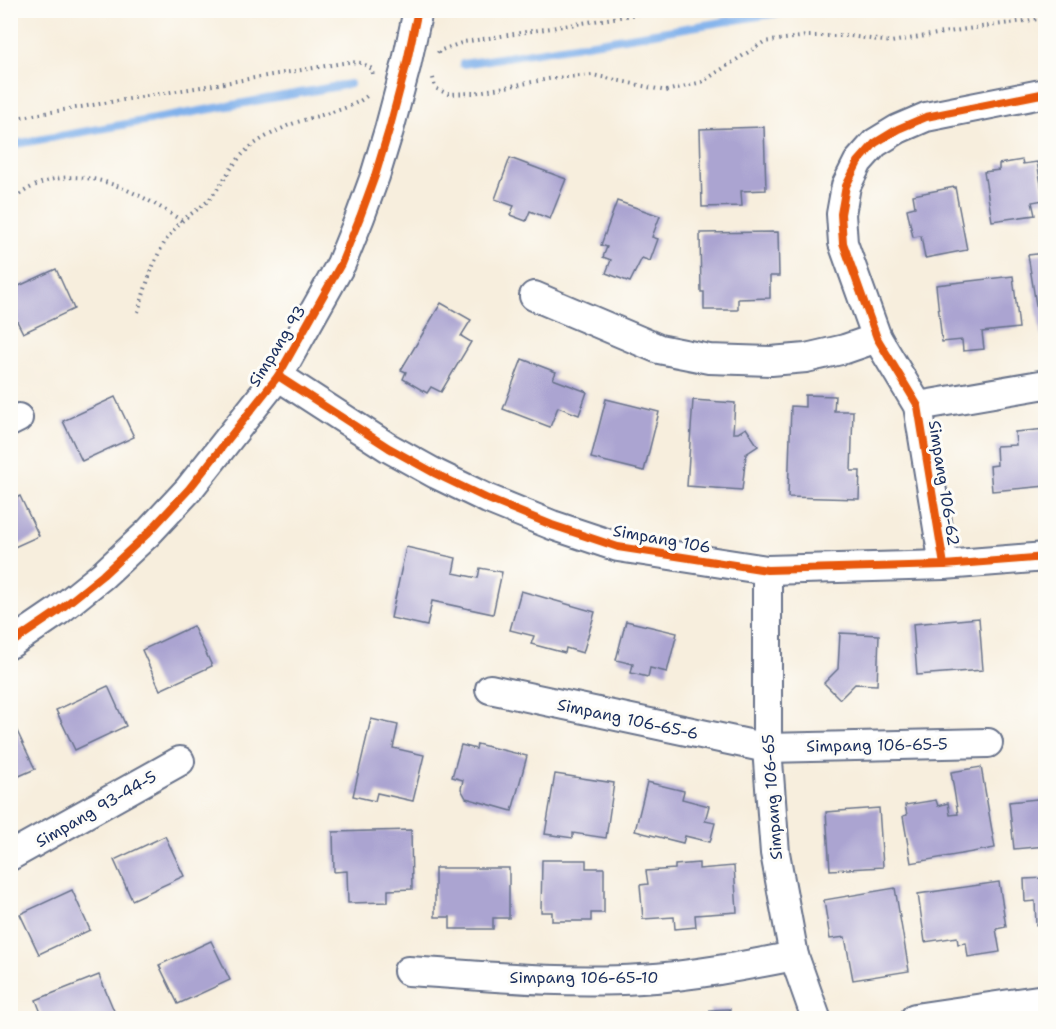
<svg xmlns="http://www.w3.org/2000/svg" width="1056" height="1029" viewBox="0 0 1056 1029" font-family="'Shantell Sans',sans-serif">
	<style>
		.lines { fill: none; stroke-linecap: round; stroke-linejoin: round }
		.stream { stroke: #7fb0eb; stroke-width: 8 }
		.building { fill: #aba4d1 }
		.street-casing { stroke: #68728a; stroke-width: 32 }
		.path { stroke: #68728a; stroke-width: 4; stroke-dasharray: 1.5 4.5; stroke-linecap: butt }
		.street { stroke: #fff; stroke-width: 28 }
		.cycleway-casing { stroke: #fdfcf7; stroke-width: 11 }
		.cycleway { stroke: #e8590c; stroke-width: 8 }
		.labels { text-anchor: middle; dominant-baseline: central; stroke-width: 6; stroke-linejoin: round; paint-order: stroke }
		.street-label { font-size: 16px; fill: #1b2f5e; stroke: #fdfcf7 }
	</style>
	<rect width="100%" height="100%" fill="#fdfcf7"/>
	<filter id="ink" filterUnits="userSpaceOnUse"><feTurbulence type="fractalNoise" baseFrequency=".0167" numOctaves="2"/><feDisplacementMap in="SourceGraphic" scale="12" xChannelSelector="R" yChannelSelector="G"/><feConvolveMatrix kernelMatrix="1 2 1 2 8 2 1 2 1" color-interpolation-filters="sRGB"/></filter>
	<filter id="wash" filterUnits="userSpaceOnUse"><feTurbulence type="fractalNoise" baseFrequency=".008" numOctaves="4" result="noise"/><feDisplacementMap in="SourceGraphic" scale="24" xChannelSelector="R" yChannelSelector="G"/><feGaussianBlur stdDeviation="1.35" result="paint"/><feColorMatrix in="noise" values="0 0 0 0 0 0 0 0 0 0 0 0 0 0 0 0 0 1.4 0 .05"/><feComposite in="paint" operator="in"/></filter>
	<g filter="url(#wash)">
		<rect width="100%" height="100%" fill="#f7eedd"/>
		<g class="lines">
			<g class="stream">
				<polyline points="463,64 796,10"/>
				<polyline points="10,145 350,84"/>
			</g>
		</g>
		<g id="blocks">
			<g class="building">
				<polygon points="764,127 766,190 741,191 742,206 702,207 700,129"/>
				<polygon points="510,158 566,179 550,219 530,211 526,221 510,215 514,206 495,199"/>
				<polygon points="1022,160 1023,164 1037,162 1044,200 1032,202 1035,215 992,221 984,172 999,170 999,164"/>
				<polygon points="955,187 967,250 925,258 921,236 913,237 907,209 915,207 913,195"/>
				<polygon points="617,201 660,216 652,237 658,239 650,261 642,258 630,282 606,273 611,260 603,257 607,247 601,245"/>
				<polygon points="778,232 779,276 770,276 770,298 738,299 738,310 704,310 704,292 701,292 700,233"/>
				<polygon points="1046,253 1046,335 1041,336 1028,255"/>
				<polygon points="56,269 74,309 23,333 10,307 10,290"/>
				<polygon points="1013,276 1019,328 982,332 984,349 963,351 962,340 942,342 936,285"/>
				<polygon points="441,303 471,320 461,336 471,342 441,392 431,387 427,393 403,379 406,372 401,370"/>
				<polygon points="522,359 556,372 553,379 587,392 579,415 558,407 550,427 503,409"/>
				<polygon points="805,395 835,396 834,411 853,411 851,471 860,471 859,499 788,497 791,406 805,407"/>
				<polygon points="115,397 134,437 82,461 63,421"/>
				<polygon points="606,399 659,412 644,471 591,458"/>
				<polygon points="693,400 735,403 733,433 738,433 746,428 758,446 746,454 742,490 687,486"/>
				<polygon points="1046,429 1046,486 992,491 990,466 997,465 996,446 1016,445 1015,432"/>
				<polygon points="20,496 39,536 10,549 10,501"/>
				<polygon points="406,547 456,558 453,573 478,578 480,568 502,572 493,614 432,601 427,626 391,618"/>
				<polygon points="521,591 595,612 583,653 566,648 565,653 531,644 534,636 510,630"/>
				<polygon points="979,618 983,670 917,675 913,624"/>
				<polygon points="626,621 677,633 667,672 650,668 648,677 631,673 633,664 616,660"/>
				<polygon points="193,626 212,666 160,690 142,650"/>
				<polygon points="840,633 879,635 877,685 855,684 840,699 824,683 838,669"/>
				<polygon points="108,686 126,726 75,750 56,710"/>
				<polygon points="371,719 398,725 393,748 424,755 413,801 377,793 375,801 353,796"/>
				<polygon points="16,729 35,769 10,780 10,732"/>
				<polygon points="477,744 527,756 512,811 466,798 461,789 463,780 452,777 461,745 476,749"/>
				<polygon points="981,767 995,848 911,863 903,816 907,815 905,805 936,800 938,806 948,803 950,815 958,814 951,772"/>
				<polygon points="555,774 614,783 606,838 573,833 573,838 545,834"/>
				<polygon points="647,782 684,791 682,799 709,806 705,821 715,823 710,842 685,836 683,843 635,831"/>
				<polygon points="1046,798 1046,846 1014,849 1009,802"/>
				<polygon points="879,808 883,867 830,870 826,812"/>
				<polygon points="411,830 412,889 388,890 388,902 348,903 347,871 334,872 333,832"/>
				<polygon points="165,836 184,876 132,900 114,860"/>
				<polygon points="542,860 586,860 586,868 604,868 604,913 591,913 591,921 552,921 552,912 541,912"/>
				<polygon points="699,863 699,869 734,866 737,912 695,915 696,927 675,929 674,917 643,919 640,885 648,884 646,871 675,869 675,865"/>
				<polygon points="435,868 509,868 509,918 493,918 493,929 450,929 450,917 435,917"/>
				<polygon points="1046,878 1046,925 1036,925 1035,901 1025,902 1024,879"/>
				<polygon points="999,882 1006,927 996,929 1000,952 968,957 966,943 958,944 957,937 925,942 918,894"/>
				<polygon points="895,888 909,971 853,980 845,937 830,939 824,900"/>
				<polygon points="72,890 90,930 39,954 20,914"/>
				<polygon points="211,941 230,980 178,1004 159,965"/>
				<polygon points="99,975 117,1018 43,1018 36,1000"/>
				<polygon points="730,1009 730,1018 711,1018 710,1010"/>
			</g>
		</g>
	</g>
	<g filter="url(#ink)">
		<use href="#blocks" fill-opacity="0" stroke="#68728a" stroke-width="1.5"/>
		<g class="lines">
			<g class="street-casing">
				<g id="street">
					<polyline points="534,296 659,349 709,359 771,361 806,358 845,349 877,338"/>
					<polyline points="278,376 389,448 436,474 488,499 552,525 618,547 767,570 944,565 1046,557"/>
					<polyline points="918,406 1046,384"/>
					<polyline points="10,422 18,418"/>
					<polyline points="944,565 918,406 877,338 843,243 841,214 846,186 858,162 875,143 898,129 926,117 1046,93"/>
					<polyline points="767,570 767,748 775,853 794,956 816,1018"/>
					<polyline points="10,644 57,612 103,575 148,533 189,489 278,376 341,264 360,217 375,176 389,130 406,66 418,10"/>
					<polyline points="490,689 767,748 988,743"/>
					<polyline points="10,856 180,761"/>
					<path d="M408,971c78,5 155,13 233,8 51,-3 103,-13 153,-23"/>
					<polyline points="915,1018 1038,1000"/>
				</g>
			</g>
			<g class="path">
				<polyline points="438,53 439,51 464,42 663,10"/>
				<polyline points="433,78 435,88 448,94 473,93 554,78 593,75 666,91 702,82 764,42 807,36 850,36 891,42 960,30 1046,18"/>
				<polyline points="10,119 349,62 362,63 372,69 373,78"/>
				<path d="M10,202c56,-49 119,-16 172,19"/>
				<path d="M138,312c10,-32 18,-66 43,-90 9,-9 23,-15 31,-26 12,-15 21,-34 36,-47 10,-9 27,-17 39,-23 25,-11 62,-14 81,-31"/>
			</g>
			<use href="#street" class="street"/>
			<g class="cycleway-casing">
				<g id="cycleway">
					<polyline points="278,376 389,448 436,474 488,499 552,525 618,547 767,570 944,565 1046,557"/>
					<polyline points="944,565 918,406 877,338 843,243 841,214 846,186 858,162 875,143 898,129 926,117 1046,93"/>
					<polyline points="10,644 57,612 103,575 148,533 189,489 278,376 341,264 360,217 375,176 389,130 406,66 418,10"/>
				</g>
			</g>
			<use href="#cycleway" class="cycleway"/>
		</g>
	</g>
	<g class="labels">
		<g class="street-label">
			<text transform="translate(277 346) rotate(-58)">Simpang 93</text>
			<text transform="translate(944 483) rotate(81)">Simpang 106-62</text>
			<text transform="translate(662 539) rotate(10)">Simpang 106</text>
			<text transform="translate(628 719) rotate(12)">Simpang 106-65-6</text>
			<text transform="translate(877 745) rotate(-1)">Simpang 106-65-5</text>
			<text transform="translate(772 797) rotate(-94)">Simpang 106-65</text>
			<text transform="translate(96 809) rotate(-30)">Simpang 93-44-5</text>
			<text x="584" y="977">Simpang 106-65-10</text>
		</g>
	</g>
	<rect width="1056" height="1029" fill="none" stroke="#fdfcf7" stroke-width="36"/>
</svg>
